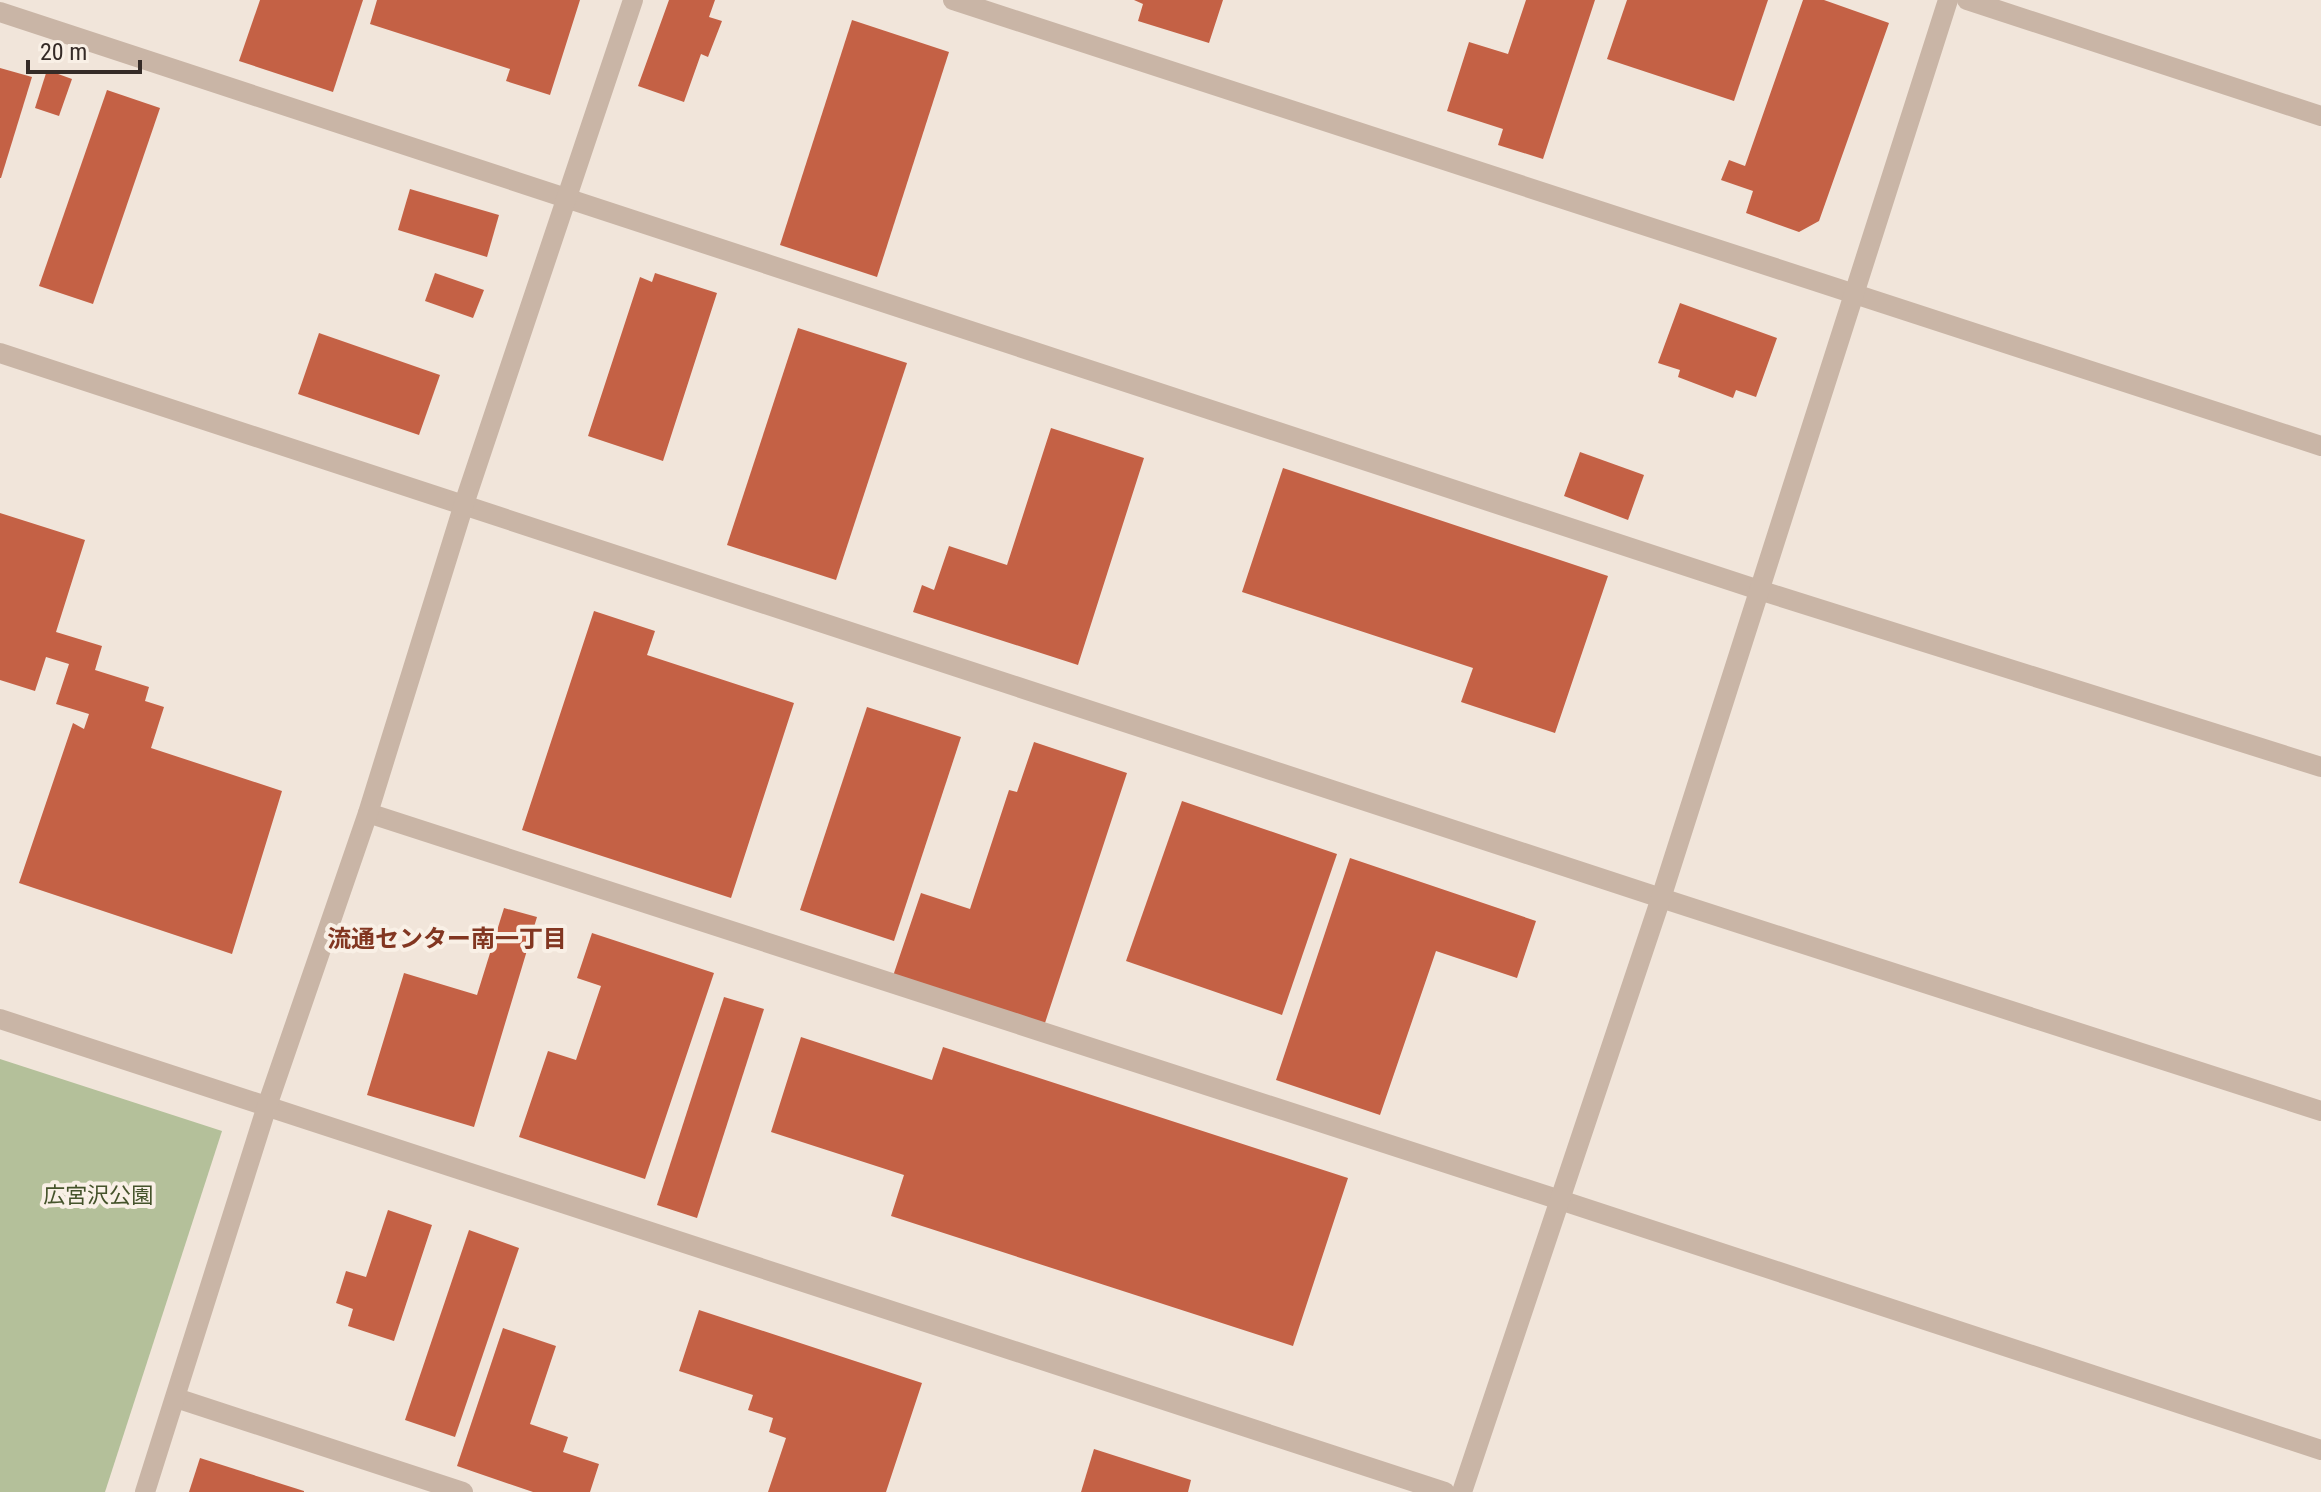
<svg xmlns="http://www.w3.org/2000/svg" width="2321" height="1492" viewBox="0 0 2321 1492" font-family="'Roboto Condensed','Noto Sans JP',sans-serif">
	<style>
		.green { fill: #b4c09a }
		.building { fill: #c46145 }
		.lines { fill: none; stroke-linecap: round; stroke-linejoin: round }
		.minor { stroke: #c9b5a6; stroke-width: 20 }
		.tertiary { stroke: #c9b5a6; stroke-width: 20 }
		.labels { text-anchor: middle; dominant-baseline: central; stroke-width: 8; stroke-linejoin: round; paint-order: stroke }
		.park-label { font-size: 22px; fill: #45532b; stroke: #f9f0e6 }
		.neighbourhood-label { font-size: 24px; font-weight: bold; fill: #823621; stroke: #f9f0e6 }
	</style>
	<rect width="100%" height="100%" fill="#f1e5da"/>
	<polygon class="green" points="0,1059 222,1131 105,1492 0,1492"/>
	<g class="building">
		<polygon points="260,0 363,0 333,92 239,61"/>
		<polygon points="377,0 580,0 550,95 506,81 510,69 370,24"/>
		<polygon points="669,0 715,0 709,17 722,21 708,57 701,54 684,102 638,86"/>
		<polygon points="1134,0 1223,0 1209,43 1138,21 1143,4"/>
		<polygon points="1526,0 1595,0 1543,159 1498,145 1503,129 1447,111 1469,42 1508,54"/>
		<polygon points="1627,0 1768,0 1734,101 1607,59"/>
		<polygon points="1803,0 1824,0 1889,23 1819,221 1799,232 1746,213 1753,191 1721,180 1729,160 1745,166"/>
		<polygon points="852,20 949,52 877,277 780,245"/>
		<polygon points="0,68 32,77 1,178 0,178"/>
		<polygon points="47,70 72,79 59,116 35,108"/>
		<polygon points="107,90 160,108 93,304 39,286"/>
		<polygon points="410,189 499,215 487,257 398,230"/>
		<polygon points="435,273 484,290 473,318 425,301"/>
		<polygon points="655,273 717,293 663,461 588,436 640,277 652,282"/>
		<polygon points="1680,303 1777,338 1756,397 1736,390 1733,398 1678,377 1680,370 1658,363"/>
		<polygon points="798,328 907,363 836,580 727,545"/>
		<polygon points="319,333 440,375 419,435 298,394"/>
		<polygon points="1051,428 1144,458 1078,665 913,612 922,585 934,590 949,546 1007,565"/>
		<polygon points="1580,452 1644,475 1628,520 1564,496"/>
		<polygon points="1283,468 1608,576 1555,733 1461,702 1473,668 1242,592"/>
		<polygon points="0,513 85,540 56,632 102,646 95,670 149,687 145,701 164,707 151,748 282,791 232,954 19,883 73,723 84,729 89,714 56,704 69,664 46,657 35,691 0,680"/>
		<polygon points="594,611 655,631 647,655 794,703 731,898 522,830"/>
		<polygon points="867,707 961,737 894,941 800,910"/>
		<polygon points="1034,742 1127,773 1044,1026 893,976 921,893 970,909 1009,790 1017,792"/>
		<polygon points="1182,801 1337,854 1282,1015 1126,961"/>
		<polygon points="1350,858 1536,921 1517,978 1436,951 1380,1115 1276,1080"/>
		<polygon points="504,908 537,917 474,1127 367,1095 404,973 477,995"/>
		<polygon points="592,933 714,973 645,1179 519,1137 548,1051 576,1060 601,986 577,978"/>
		<polygon points="724,997 764,1009 697,1218 657,1205"/>
		<polygon points="801,1037 932,1080 943,1047 1348,1178 1293,1346 891,1216 904,1175 771,1132"/>
		<polygon points="388,1210 432,1225 394,1341 348,1326 353,1309 336,1303 346,1271 366,1277"/>
		<polygon points="469,1230 519,1248 455,1437 405,1420"/>
		<polygon points="699,1310 922,1383 886,1492 768,1492 786,1438 769,1432 773,1418 748,1410 753,1395 679,1371"/>
		<polygon points="503,1328 556,1346 530,1424 568,1437 563,1452 599,1464 590,1492 533,1492 457,1466"/>
		<polygon points="1094,1449 1191,1480 1188,1492 1081,1492"/>
		<polygon points="200,1458 304,1491 304,1492 189,1492"/>
	</g>
	<g class="lines">
		<g class="minor">
			<polyline points="0,12 1759,590"/>
			<polyline points="368,813 1560,1200"/>
			<polyline points="176,1398 463,1492"/>
		</g>
		<g class="tertiary">
			<polyline points="953,0 2321,446"/>
			<polyline points="1967,0 2321,116"/>
			<polyline points="0,353 1661,898 2321,1111"/>
			<polyline points="1759,590 2321,767"/>
			<polyline points="0,1019 1445,1492"/>
			<polyline points="1560,1200 2321,1450"/>
			<polyline points="145,1492 267,1106 368,813 464,504 633,0"/>
			<polyline points="1462,1492 1661,898 1948,0"/>
		</g>
	</g>
	<g class="labels">
		<g class="park-label">
			<text x="98" y="1195">広宮沢公園</text>
		</g>
		<g class="neighbourhood-label">
			<text x="447" y="939">流通センター南一丁目</text>
		</g>
	</g>
	<path d="M28 60v12h112v-12" fill="none" stroke="#352b27" stroke-width="4"/>
	<text x="40" y="60" font-size="24" fill="#352b27" stroke="#f9f0e6" stroke-width="6" paint-order="stroke">20 m</text>
</svg>
